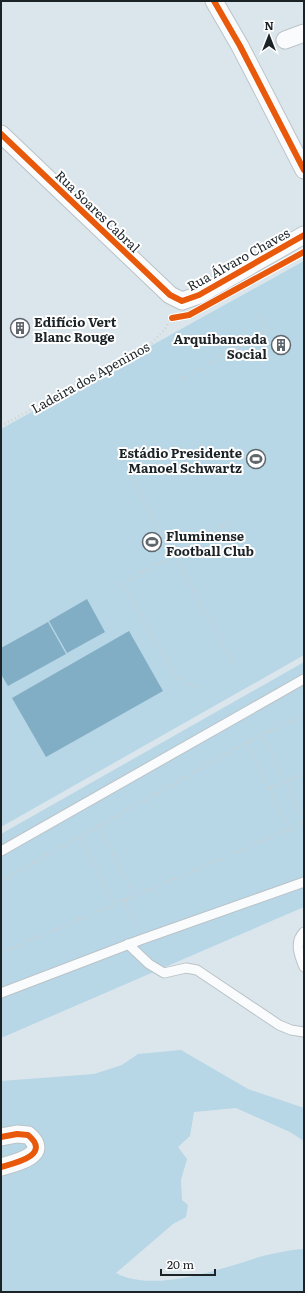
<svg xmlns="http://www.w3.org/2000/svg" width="305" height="1293" viewBox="0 0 305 1293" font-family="Literata,serif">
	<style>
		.green { fill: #b7d6e6 }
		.water { fill: #82aec5 }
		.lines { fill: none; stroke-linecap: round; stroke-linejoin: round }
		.service-casing { stroke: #bac3c8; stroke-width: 11 }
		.minor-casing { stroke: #bac3c8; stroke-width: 19 }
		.path { stroke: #cfd2d3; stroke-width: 2.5; stroke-dasharray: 1 3; stroke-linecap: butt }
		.service { stroke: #fafbfc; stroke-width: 9 }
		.minor { stroke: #fafbfc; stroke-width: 17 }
		.cycleway-casing { stroke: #fff; stroke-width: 8 }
		.cycleway { stroke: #e8590c; stroke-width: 6 }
		.labels { text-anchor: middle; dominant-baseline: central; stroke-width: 4; stroke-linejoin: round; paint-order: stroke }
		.street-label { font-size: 13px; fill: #1c2327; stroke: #fff }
		.poi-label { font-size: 13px; font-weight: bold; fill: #1c2327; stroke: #fff; text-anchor: start }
	</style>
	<rect width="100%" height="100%" fill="#dbe6ec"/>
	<g class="green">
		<polygon points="304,261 304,655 1,827 1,429"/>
		<polygon points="304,662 304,907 1,1038 1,834"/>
		<path d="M181,1050l67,39 56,19v33l-14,-9 -54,-24 -42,4 -4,24 -12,11 9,12 -6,21 1,20 6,5 -2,12 -13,7 -57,49c36,20 103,-3 143,-16 15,-4 30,-7 45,-8v43h-303v-211l93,-7 28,-9 16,-11z"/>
	</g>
	<g class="water">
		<polygon points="87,599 105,632 67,653 49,621"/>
		<polygon points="48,622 66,654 8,686 1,674 1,648"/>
		<polygon points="129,631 163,691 46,757 12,698"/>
	</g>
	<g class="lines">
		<g class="service-casing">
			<g id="service">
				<polyline points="1,851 304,679"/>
				<path d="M304,932c-10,10 -5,23 0,35"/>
				<polyline points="128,944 149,964 164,973 186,968 197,970 279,1025 291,1030 304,1032"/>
				<polyline points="1,993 140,940 304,882"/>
			</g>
		</g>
		<g class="minor-casing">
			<g id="minor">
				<polyline points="214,1 240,46 304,170"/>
				<polyline points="285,40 304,33"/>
				<polyline points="1,134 170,295 182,301 199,295 304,235"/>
				<path d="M1,1137l16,-3 11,1c24,20 -13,28 -27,32"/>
			</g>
		</g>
		<g class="path">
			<polyline points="198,370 267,331 257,313"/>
			<polyline points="182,379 193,373"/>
			<polyline points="1,426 151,344 165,329 173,315"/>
			<polyline points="126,469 236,668"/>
			<polyline points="198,689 174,675 122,584 232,521"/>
			<polyline points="304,716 262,734 304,819"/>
			<polyline points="247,743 289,829"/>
			<polyline points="270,788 304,773"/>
			<polyline points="99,826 134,896"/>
			<polyline points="80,836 114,904"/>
			<polyline points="1,881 262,734"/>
			<polyline points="124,900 135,927"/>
			<polyline points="1,953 304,823"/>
		</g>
		<use href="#service" class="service"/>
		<use href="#minor" class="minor"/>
		<g class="cycleway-casing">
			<g id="cycleway">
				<polyline points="214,1 240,46 304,170"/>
				<polyline points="1,134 170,295 182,301 199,295 304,235"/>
				<polyline points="172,318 189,315 304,252"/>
				<path d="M1,1137l16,-3 11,1c24,20 -13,28 -27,32"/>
			</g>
		</g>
		<use href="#cycleway" class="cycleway"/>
	</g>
	<defs>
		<g id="building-ring" transform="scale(1)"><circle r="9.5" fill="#fff" stroke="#5f676c" stroke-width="1.5"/><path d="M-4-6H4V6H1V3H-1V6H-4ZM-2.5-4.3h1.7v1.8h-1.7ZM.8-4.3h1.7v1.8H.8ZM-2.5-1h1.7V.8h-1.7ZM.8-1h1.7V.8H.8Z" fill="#5f676c"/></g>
		<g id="stadium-ring" transform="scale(1)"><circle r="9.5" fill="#fff" stroke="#5f676c" stroke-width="1.5"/><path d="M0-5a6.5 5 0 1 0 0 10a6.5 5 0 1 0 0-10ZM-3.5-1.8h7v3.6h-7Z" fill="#5f676c"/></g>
	</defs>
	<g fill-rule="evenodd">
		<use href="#building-ring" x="20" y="328"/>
		<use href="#building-ring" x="281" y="345"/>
		<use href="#stadium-ring" x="256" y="459"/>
		<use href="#stadium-ring" x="152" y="542"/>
	</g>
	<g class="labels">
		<g class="street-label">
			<text transform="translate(98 211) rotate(44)">Rua Soares Cabral</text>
			<text transform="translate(238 259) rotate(-29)">Rua Álvaro Chaves</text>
			<text transform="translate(90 377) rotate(-29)">Ladeira dos Apeninos</text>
		</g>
		<g class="poi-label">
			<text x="34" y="321">Edifício Vert<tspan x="34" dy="15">Blanc Rouge</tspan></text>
			<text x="267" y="338" text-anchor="end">Arquibancada<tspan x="267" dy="15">Social</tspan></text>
			<text x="242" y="452" text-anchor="end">Estádio Presidente<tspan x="242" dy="15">Manoel Schwartz</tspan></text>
			<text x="166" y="535">Fluminense<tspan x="166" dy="15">Football Club</tspan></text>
		</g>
	</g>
	<rect width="305" height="1293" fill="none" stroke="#1c2327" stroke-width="4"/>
	<g transform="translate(269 36)" stroke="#ffffff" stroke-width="3" paint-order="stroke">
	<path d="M0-3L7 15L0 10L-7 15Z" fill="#1c2327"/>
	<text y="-6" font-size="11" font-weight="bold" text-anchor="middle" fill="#1c2327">N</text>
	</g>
	<path d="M161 1269v6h54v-6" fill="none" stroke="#1c2327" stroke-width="2"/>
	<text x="167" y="1269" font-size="12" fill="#1c2327" stroke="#ffffff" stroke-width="3" paint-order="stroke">20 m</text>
</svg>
